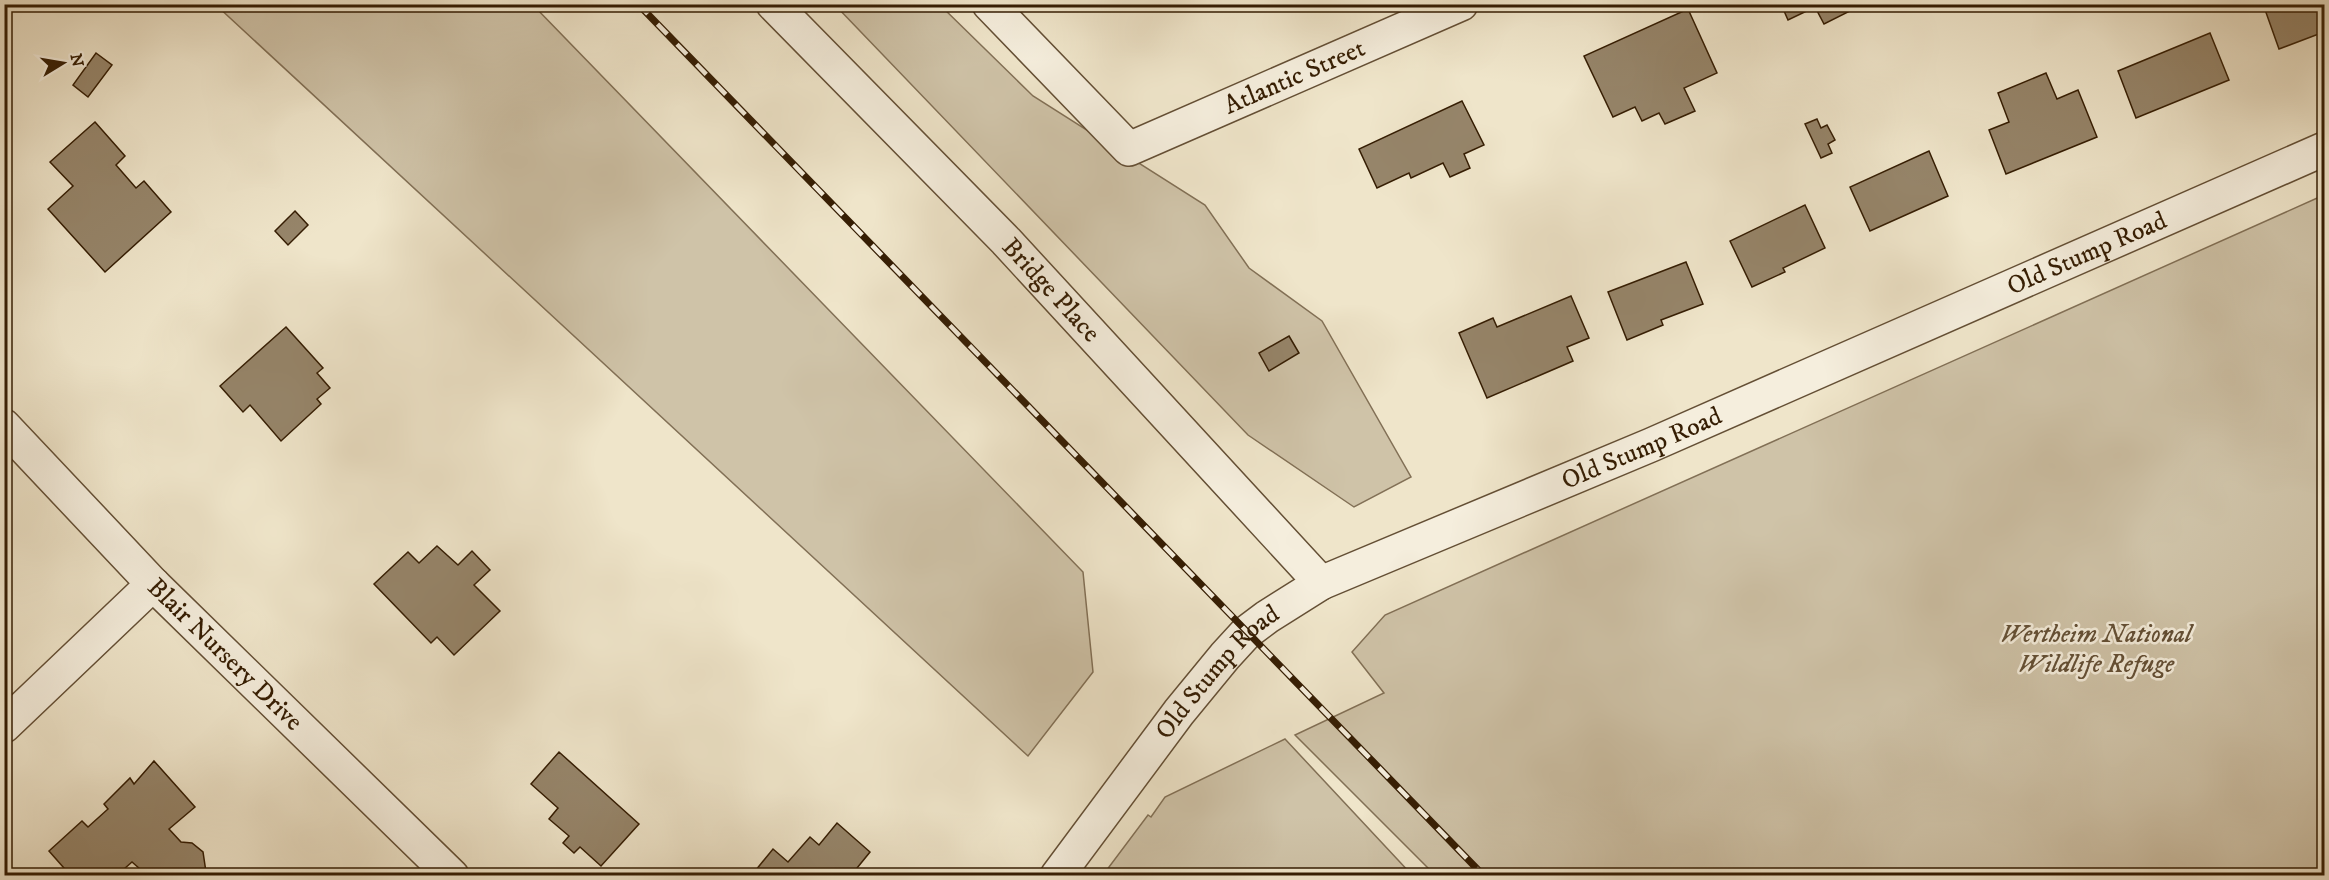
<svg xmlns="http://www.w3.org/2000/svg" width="2329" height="880" viewBox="0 0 2329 880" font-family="'IM FELL DW Pica',serif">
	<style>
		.green { fill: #cfc3a8; stroke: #827056; stroke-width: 1.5 }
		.building { fill: #96856a; stroke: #351d03; stroke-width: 1.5 }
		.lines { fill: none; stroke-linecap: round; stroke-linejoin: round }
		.minor-casing { stroke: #644f35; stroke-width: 36 }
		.minor { stroke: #f5eedd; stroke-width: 33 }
		.rail-casing { stroke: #351d03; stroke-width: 7 }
		.rail { stroke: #f5eedd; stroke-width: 4.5; stroke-dasharray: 14; stroke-linecap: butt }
		.labels { text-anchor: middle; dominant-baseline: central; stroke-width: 5; stroke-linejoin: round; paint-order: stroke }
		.street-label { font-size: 26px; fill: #351d03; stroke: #f5eedd }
		.park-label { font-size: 26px; font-style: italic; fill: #634f35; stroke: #f5eedd }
	</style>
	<rect width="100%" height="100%" fill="#efe5ca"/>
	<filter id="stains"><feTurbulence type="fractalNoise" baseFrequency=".00333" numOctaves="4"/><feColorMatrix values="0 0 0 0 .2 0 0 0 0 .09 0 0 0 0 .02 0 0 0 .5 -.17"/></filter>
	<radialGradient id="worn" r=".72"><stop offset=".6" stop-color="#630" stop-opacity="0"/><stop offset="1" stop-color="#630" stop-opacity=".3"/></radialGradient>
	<g class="green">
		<polygon points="216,5 533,5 1083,572 1093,672 1028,756"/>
		<polygon points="835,5 940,5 1033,96 1205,205 1249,268 1322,321 1411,477 1354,507 1248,435"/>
		<polygon points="2324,195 2324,875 1435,875 1295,735 1384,693 1352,652 1385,615"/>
		<polygon points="1285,739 1412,875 1103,875 1148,815 1151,817 1165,797"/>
	</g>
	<g class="building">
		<polygon points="1781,4 1849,4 1852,10 1824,24 1815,7 1788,20"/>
		<polygon points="2263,4 2324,4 2324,32 2279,49"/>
		<polygon points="1688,9 1717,73 1684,88 1695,111 1665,124 1659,113 1642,121 1635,107 1613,117 1584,56"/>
		<polygon points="2210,33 2229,80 2136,118 2118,71"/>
		<polygon points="96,53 112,65 88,97 73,85"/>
		<polygon points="2046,73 2057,99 2078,90 2097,137 2006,174 1989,130 2009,122 1998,93"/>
		<polygon points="1462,101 1484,145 1464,154 1470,168 1450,177 1443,163 1411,178 1409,173 1377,188 1359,149"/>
		<polygon points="1817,119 1821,128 1827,125 1835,140 1828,144 1832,153 1821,158 1805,124"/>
		<polygon points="95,122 125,156 116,165 136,188 144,181 171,212 105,272 48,209 73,186 50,162"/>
		<polygon points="1929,151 1948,196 1870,231 1850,187"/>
		<polygon points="1805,205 1825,248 1783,268 1785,272 1752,287 1730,241"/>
		<polygon points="295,211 308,225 288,245 275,231"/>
		<polygon points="1686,262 1703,304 1661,320 1663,325 1627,340 1608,292"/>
		<polygon points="1571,296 1589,338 1567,347 1573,361 1487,398 1459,333 1493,318 1497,327"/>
		<polygon points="286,327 323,368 317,373 330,388 317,399 321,404 281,441 250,405 243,412 220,386"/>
		<polygon points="1289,336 1299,353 1269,371 1259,353"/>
		<polygon points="437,546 458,565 472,551 490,570 474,585 500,611 454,655 437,637 431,643 374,584 408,552 419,563"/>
		<polygon points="559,752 639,824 601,866 580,847 574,853 563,843 569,836 549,819 558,808 531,784"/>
		<polygon points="154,761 195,807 169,829 181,842 192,843 203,852 206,872 203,876 148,876 132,862 116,876 93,876 90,872 86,876 71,876 49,851 82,821 88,827 108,809 104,804 130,778 134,784"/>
		<polygon points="837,823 870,852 853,873 856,876 751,876 773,849 788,862 810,837 819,845"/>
	</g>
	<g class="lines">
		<g class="minor-casing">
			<g id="minor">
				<path id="s1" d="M773,4l233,237 315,342"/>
				<path id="s2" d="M989,4l140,145 332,-145"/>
				<path id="s3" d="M4,426l149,158 299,292"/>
				<polyline points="4,726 153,584"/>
				<path id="s4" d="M1057,876l122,-164 46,-56 22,-24 20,-15 54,-34 330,-138 673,-296"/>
			</g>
		</g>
		<use href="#minor" class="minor"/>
		<g class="rail-casing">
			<polyline id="rail" points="638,4 1484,876"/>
		</g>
		<use href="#rail" class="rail"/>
	</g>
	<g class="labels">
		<g class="street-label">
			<text stroke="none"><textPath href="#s2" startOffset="382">Atlantic Street</textPath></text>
			<text stroke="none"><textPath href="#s4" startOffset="1232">Old Stump Road</textPath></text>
			<text stroke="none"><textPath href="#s1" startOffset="399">Bridge Place</textPath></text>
			<text stroke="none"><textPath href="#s4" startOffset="746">Old Stump Road</textPath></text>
			<text stroke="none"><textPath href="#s3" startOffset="318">Blair Nursery Drive</textPath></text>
			<text stroke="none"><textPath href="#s4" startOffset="260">Old Stump Road</textPath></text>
		</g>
		<g class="park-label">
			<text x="2096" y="634">Wertheim National<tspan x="2096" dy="30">Wildlife Refuge</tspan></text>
		</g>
	</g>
	<rect width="2329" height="880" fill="none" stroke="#efe5ca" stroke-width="24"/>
	<rect x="6" y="6" width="2317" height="868" fill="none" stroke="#351d03" stroke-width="3"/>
	<rect x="12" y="12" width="2305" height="856" fill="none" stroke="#351d03" stroke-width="1.5"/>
	<g transform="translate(63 63) rotate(79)" stroke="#f5eedd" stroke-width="4.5" paint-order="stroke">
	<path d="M0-4.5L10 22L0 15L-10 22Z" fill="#351d03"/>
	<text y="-9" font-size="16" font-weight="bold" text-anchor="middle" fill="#351d03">N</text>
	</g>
	<rect width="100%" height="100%" filter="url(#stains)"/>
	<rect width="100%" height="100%" fill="url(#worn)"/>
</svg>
